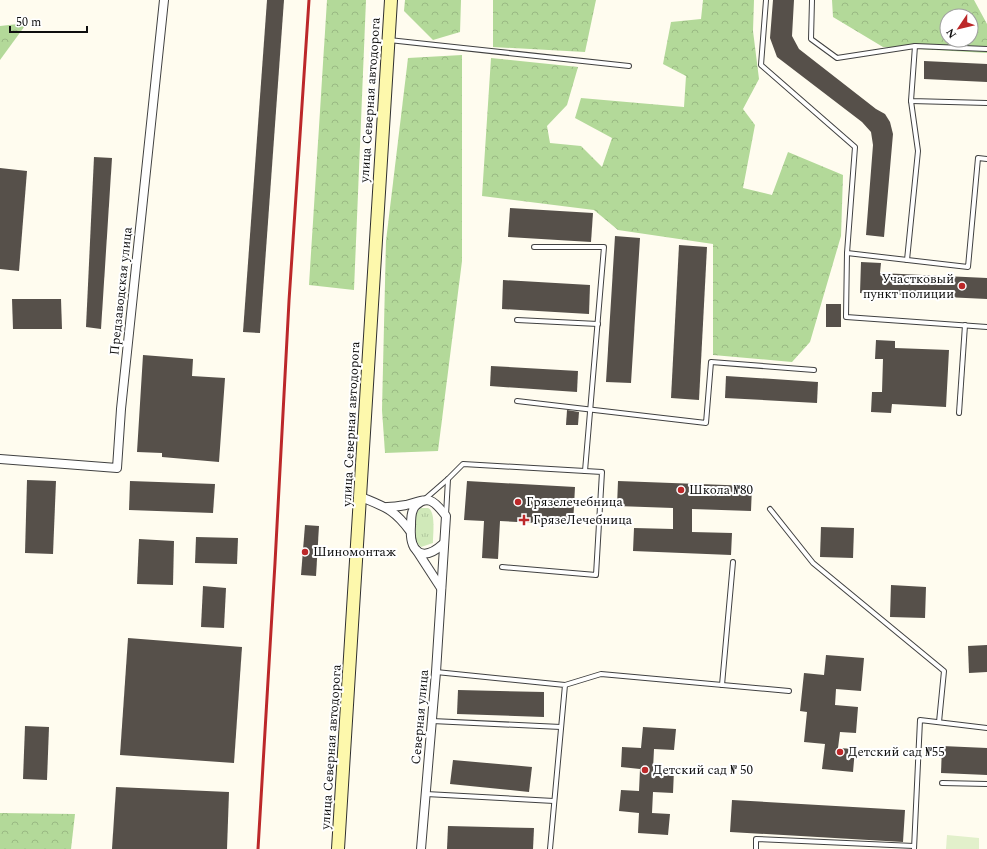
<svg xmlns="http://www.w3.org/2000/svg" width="987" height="849" viewBox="0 0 987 849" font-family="Spectral,serif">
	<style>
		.grass { fill: url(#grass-tufts) }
		.forest { fill: url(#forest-crowns); fill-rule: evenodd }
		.pitch { fill: #e2f0cb }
		.building { fill: #56504a }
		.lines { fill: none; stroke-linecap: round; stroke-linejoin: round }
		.service-casing { stroke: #414141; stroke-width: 6 }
		.minor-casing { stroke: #414141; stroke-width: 10 }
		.secondary-casing { stroke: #303030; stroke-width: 14 }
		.service { stroke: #fff; stroke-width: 4 }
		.minor { stroke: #fff; stroke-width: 8 }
		.secondary { stroke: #fdf8ac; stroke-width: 12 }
		.rail { stroke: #bc2829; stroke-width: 3 }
		.poi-dot { fill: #bc2829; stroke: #fff; stroke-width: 1.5 }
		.labels { text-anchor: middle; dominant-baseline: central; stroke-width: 4; stroke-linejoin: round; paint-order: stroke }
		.street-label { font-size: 13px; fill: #0e0e0e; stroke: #fff }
		.poi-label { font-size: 13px; fill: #0e0e0e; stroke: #fff; text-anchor: start }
	</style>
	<defs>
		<pattern id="grass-tufts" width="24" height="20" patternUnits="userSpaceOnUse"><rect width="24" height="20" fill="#d0e9b9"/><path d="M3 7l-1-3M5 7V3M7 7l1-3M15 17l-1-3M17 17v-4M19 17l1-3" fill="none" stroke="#b1c79e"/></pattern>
		<pattern id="forest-crowns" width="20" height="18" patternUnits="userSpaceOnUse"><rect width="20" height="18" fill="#b3d999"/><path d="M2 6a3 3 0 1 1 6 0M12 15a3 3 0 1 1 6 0" fill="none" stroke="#99b983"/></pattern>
	</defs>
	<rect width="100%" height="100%" fill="#fffcef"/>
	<path class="grass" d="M421,508c1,0 6,0 7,0 8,3 5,27 5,35l-12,4 -6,-6 1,-28z"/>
	<g class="forest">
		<polygon points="327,0 366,0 354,290 309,285"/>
		<polygon points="405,0 461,0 460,32 433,40 404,11"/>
		<polygon points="493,0 596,0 585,52 493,47"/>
		<polygon points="703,0 754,0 753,31 759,79 743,109 755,125 743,188 772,195 788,152 843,175 841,236 810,342 792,362 713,355 713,244 618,230 594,210 482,196 491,58 578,67 567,105 547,126 550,143 581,146 602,167 612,138 575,118 581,98 684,107 686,76 663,64 671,22 701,19"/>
		<path d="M832,0h142l13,24v29l-104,-6 -50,-30zM947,16h24v24h-24z"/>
		<polygon points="27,23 0,60 0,26"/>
		<polygon points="462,55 462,261 438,451 385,453 382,410 386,241 408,58"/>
		<polygon points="0,813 75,814 71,849 0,849"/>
	</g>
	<polygon class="pitch" points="947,835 979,838 979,849 946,849"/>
	<g class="building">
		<polygon points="267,0 284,0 260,333 243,332"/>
		<polygon points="773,0 794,0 792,36 799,49 876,109 885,114 890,122 893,134 884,237 866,235 873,145 871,132 862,122 777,57 770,38"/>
		<polygon points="924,61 987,64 987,82 924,79"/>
		<polygon points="94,157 112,158 101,329 86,327"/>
		<polygon points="0,168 27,171 19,271 0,269"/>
		<polygon points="510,208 593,213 591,242 508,237"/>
		<polygon points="615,236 640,238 631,383 606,382"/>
		<polygon points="679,245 707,247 699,400 671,398"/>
		<polygon points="861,262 881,263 880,273 987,278 987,299 860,293"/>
		<polygon points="503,280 590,285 589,314 502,309"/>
		<polygon points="12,299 61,299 62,329 13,329"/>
		<rect x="826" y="304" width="15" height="23"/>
		<polygon points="876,340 895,341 895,348 949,350 946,407 892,404 891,413 871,412 872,392 882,392 883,359 875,359"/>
		<polygon points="143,355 193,359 192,376 225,378 219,462 162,457 162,453 137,452"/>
		<polygon points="491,366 578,371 577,392 490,386"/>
		<polygon points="726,376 818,382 817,403 725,398"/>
		<polygon points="567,410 579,412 578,425 566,425"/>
		<polygon points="27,480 56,481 53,554 25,553"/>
		<polygon points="130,481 215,484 213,513 129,510"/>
		<polygon points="467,481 575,487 573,525 500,521 498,559 482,558 484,521 464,520"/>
		<polygon points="618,481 752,486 751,511 692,509 692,532 732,533 731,555 633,551 634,528 673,529 673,508 617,506"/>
		<polygon points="305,525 319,526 316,576 301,575"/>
		<polygon points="821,527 854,528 853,558 820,557"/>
		<polygon points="196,537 238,538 237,564 195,563"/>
		<polygon points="139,539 174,541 173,585 137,584"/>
		<polygon points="891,585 926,587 925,618 890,617"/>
		<polygon points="203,586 226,588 224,628 201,627"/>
		<polygon points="128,638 242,647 234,763 120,755"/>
		<polygon points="987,645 987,672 969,673 968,646"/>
		<polygon points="826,655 864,658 861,691 836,689 835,705 858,707 856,733 840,732 838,748 855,749 853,772 822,769 825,744 804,742 807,712 800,711 804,673 824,675"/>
		<polygon points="458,690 544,692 544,717 457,714"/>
		<polygon points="25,726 49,727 47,780 23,779"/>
		<polygon points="643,727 676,729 674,750 654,749 653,769 674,770 673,793 653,792 652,813 670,814 668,835 638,833 639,813 619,811 621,790 639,791 640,769 621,767 622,747 641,748"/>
		<polygon points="942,746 987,748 987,775 941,773"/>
		<polygon points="453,760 532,767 529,792 450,784"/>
		<polygon points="116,787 229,792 227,849 112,849"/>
		<polygon points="732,800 905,810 903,842 730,832"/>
		<polygon points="448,826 534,828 533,849 447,849"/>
	</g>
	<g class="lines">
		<g class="service-casing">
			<g id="service">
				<polyline points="766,0 761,65 855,147 847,253 846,317 987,327"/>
				<polyline points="812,0 811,39 837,58 915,46 987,49"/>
				<polyline points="389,40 629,66"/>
				<polyline points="915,46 911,101 987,103"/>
				<polyline points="534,247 604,247 585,471"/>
				<polyline points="847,253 968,267 978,158 987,159"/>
				<polyline points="907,260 918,151 911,101"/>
				<polyline points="517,320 598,324"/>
				<polyline points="517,401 706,423 711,362 814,370"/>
				<polyline points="959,413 965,325"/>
				<polyline points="425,499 448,479 463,464 602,472 596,575 502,567"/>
				<polyline points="770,509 813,563 944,671 939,722"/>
				<polyline points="446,515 448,479"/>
				<polyline points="436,672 565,685 550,849"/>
				<polyline points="565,685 601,674 789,691"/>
				<polyline points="722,685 733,562"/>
				<polyline points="432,721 561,727"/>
				<polyline points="942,783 987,784"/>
				<polyline points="426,794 554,801"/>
				<polyline points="756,849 756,839 914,846"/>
				<polyline points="914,849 920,720 987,728"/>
			</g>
		</g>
		<g class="minor-casing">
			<g id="minor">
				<polyline points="0,459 117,468 121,409 164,0"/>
				<path d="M361,497c24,10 33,12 49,34"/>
				<path d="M422,501c-3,2 -8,5 -9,9 -2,4 -2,11 -2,16 -2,26 11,37 32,18"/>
				<path d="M387,507c7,0 13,-1 19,-2 23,-6 24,-10 40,11l-10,156 -15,177"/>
				<polyline points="417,551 441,588"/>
			</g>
		</g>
		<g class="secondary-casing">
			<polyline id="secondary" points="338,849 391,0"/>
		</g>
		<use href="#service" class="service"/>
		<use href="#minor" class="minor"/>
		<use href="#secondary" class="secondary"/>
		<polyline class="rail" points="258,849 275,563 289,301 309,0"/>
	</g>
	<g class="poi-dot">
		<circle cx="962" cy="286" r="4"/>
		<circle cx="681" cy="490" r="4"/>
		<circle cx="518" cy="502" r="4"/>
		<path d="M522 514h4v4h4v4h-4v4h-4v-4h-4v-4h4z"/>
		<circle cx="305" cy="552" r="4"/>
		<circle cx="840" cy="752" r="4"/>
		<circle cx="645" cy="770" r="4"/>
	</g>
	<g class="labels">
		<g class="street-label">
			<text transform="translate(370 100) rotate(-86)">улица Северная автодорога</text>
			<text transform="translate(121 291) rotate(-84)">Предзаводская улица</text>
			<text transform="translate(351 424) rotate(-87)">улица Северная автодорога</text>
			<text transform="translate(420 717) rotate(-85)">Северная улица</text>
			<text transform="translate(331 747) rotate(-86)">улица Северная автодорога</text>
		</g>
		<g class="poi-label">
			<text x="954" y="279" text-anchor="end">Участковый<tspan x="954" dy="15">пункт полиции</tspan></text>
			<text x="689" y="490">Школа №80</text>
			<text x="526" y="502">Грязелечебница</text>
			<text x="533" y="520">ГрязеЛечебница</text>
			<text x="313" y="552">Шиномонтаж</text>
			<text x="848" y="752">Детский сад №55</text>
			<text x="653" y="770">Детский сад № 50</text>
		</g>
	</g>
	<g transform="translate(959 28) rotate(235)"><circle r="19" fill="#ffffff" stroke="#9f9f9f"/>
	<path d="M0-3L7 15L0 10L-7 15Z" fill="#bc2829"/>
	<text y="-6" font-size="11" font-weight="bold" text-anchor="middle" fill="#0e0e0e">N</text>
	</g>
	<path d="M10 26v6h77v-6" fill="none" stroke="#0e0e0e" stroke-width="2"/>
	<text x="16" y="26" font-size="12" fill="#0e0e0e" stroke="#ffffff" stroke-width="3" paint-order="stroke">50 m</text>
</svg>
